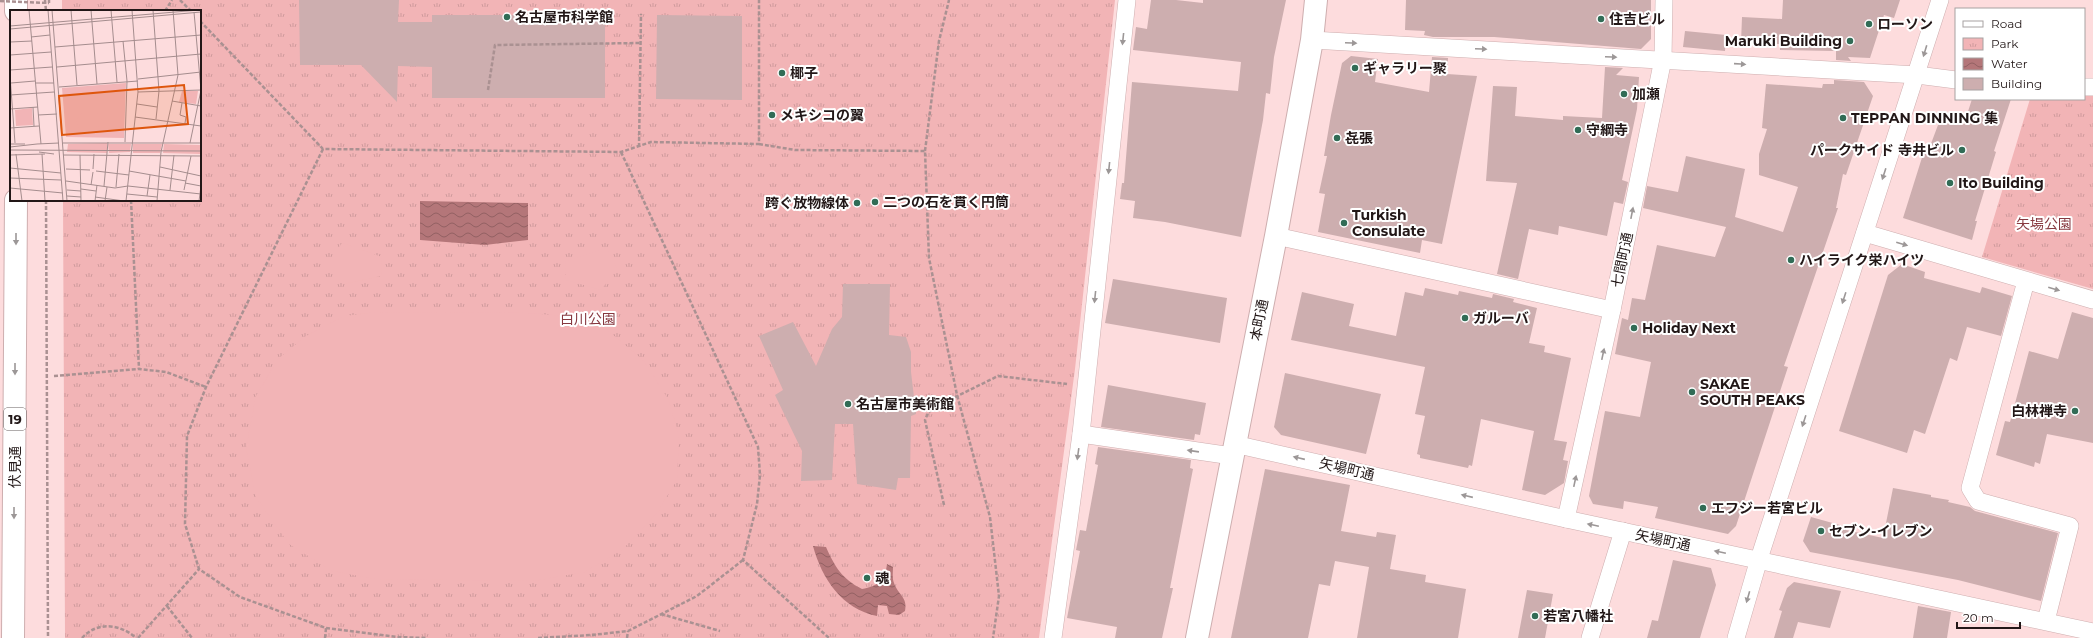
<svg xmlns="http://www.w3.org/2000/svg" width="2093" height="638" viewBox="0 0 2093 638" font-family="Montserrat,'Noto Sans JP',sans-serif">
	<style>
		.park { fill: url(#park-tufts) }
		.garden { fill: #f2b4b6 }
		.water { fill: url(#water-waves) }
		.building { fill: #cdaeaf }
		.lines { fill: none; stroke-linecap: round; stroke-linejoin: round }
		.street-casing { stroke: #ceaeaf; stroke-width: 18 }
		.secondary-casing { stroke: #ceaeaf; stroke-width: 24 }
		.highway-casing { stroke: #ceaeaf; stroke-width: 24 }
		.path { stroke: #aa9192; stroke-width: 2.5; stroke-dasharray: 4 2; stroke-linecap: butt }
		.street { stroke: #fff; stroke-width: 17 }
		.secondary { stroke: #fff; stroke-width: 22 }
		.highway { stroke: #fff; stroke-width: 22 }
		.path-bridge { stroke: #aa9192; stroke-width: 2.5; stroke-dasharray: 4 2; stroke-linecap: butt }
		.oneway { fill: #9c9797 }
		.poi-dot { fill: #316c56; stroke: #fff; stroke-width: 1.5 }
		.labels { text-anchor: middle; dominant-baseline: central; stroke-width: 4; stroke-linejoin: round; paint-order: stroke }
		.shield { fill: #fff; stroke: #645d5d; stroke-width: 1 }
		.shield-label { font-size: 13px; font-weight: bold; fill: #221717 }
		.poi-label { font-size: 14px; font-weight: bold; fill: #221717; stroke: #fff; text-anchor: start }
		.park-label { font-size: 14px; fill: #873940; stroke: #fff }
		.street-label { font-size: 14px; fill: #221717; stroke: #fff }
		.inset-road { fill: none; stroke: #a58d8e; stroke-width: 1 }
		.view { fill: #de560d; fill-opacity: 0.15; stroke: #de560d; stroke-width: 2 }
		.inset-edge { fill: none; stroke: #221717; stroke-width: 2 }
	</style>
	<defs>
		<pattern id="park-tufts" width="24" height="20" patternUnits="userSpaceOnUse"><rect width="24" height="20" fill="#f2b4b6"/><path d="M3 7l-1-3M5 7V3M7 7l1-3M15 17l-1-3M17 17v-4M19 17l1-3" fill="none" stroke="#cf9a9c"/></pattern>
		<pattern id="water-waves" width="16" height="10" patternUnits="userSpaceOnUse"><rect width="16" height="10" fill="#b47679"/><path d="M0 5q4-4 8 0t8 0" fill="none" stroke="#926062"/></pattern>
	</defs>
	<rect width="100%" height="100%" fill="#fddcdd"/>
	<g class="park">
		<polygon points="62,0 1115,0 1075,369 1039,638 65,638 63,200 200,200 200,11 62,11"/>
		<polygon points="2084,93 2093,94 2093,289 1982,257 2030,99 2084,99"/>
	</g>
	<g class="garden">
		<polygon points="342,243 382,257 381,276 344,284 331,258"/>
		<polygon points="607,248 617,269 601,290 566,280 565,262"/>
		<polygon points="377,312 528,313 566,316 606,329 644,361 668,399 679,435 677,479 658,512 623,549 585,572 533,581 375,579 332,571 289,544 256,497 246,448 256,396 278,359 306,336 344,316"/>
	</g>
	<g class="water">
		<polygon points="420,201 528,203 528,240 485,245 420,240"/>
		<path d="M813,546l13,1c9,20 16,32 36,42 16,-3 23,-8 25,-25l6,3c0,5 -1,11 1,16 4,12 14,14 11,28l-6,4 -10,-1 -2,-8 -9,-1 -1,11c-35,-7 -55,-37 -64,-70z"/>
	</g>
	<g class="building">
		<polygon points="299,0 399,0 398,22 432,22 432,15 605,15 605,98 432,98 432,67 398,66 397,102 361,65 300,65"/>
		<polygon points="1151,0 1176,0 1203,3 1203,0 1286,0 1274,57 1270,94 1266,93 1263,120 1241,237 1165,222 1133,218 1135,201 1120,199 1122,183 1124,183 1132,82 1238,91 1241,62 1133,50 1136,27 1147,29"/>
		<polygon points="1406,0 1651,0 1651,39 1641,49 1494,37 1433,37 1424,35 1425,31 1405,30"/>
		<polygon points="1783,0 1900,0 1894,18 1884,15 1870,58 1848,57 1851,61 1836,60 1836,51 1780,50 1780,44 1741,43 1742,17 1782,19"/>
		<polygon points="657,15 742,16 742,100 656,99"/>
		<polygon points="1685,31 1726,35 1725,51 1683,47"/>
		<polygon points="1351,56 1378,59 1375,82 1429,92 1432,57 1448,58 1447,74 1477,76 1442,244 1422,240 1420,253 1318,232 1325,194 1319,193 1327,156 1324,156 1331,115 1342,63"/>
		<polygon points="1605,67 1623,68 1616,75 1639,77 1637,109 1622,180 1628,182 1623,204 1614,202 1607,236 1559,226 1558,235 1529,229 1518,279 1497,274 1517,183 1486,181 1493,86 1517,87 1515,116 1563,120 1563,116 1602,118"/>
		<polygon points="1834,80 1864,82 1873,96 1846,175 1843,174 1836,208 1838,208 1784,366 1788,367 1736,526 1728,534 1655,518 1658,507 1624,501 1623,509 1593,504 1589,496 1605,411 1640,417 1651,362 1615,354 1622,318 1628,320 1632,298 1645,300 1657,245 1715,257 1726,227 1643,208 1647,186 1678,192 1686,156 1745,169 1735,217 1783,232 1798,187 1759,175 1759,154 1767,129 1762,128 1766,84 1822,88 1823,84 1834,84"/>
		<polygon points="1972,99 2011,99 1994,151 1996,152 1975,221 1977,221 1972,240 1903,218 1925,148 1929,149 1941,117 1964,124"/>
		<polygon points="1902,264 1925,272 1924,278 1980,293 1982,287 2012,296 2001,336 1967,327 1957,361 1950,358 1925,434 1914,430 1907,453 1839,431 1888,275"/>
		<polygon points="1113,279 1227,298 1220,343 1105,323"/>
		<polygon points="843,284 890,284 889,335 906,337 911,352 911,372 916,414 911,416 910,478 898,478 896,490 857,484 853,424 835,424 832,480 801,481 802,451 775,395 783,390 759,336 793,322 816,366 832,329 842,317"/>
		<polygon points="1425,288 1458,295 1459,291 1492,298 1493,294 1514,299 1513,302 1537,308 1529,343 1545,346 1544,352 1571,358 1554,440 1567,442 1563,460 1568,461 1564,483 1545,495 1522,490 1534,431 1481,419 1472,466 1469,465 1468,468 1420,458 1420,455 1417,454 1425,416 1415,414 1425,367 1291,340 1302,292 1354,304 1349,326 1396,336 1405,292 1423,296"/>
		<polygon points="2072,312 2093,318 2093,443 2047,434 2040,464 2035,462 2034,467 1996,455 2005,421 2010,422 2029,351 2058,359"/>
		<polygon points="1285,373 1381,394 1366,454 1281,435 1274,427"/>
		<polygon points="1108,385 1206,403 1200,435 1195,434 1194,440 1101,427"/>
		<polygon points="1098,447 1191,460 1190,468 1193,469 1170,588 1173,588 1162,638 1115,638 1117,627 1067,618 1080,551 1076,550 1080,530 1086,531 1098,465 1095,464"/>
		<polygon points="1265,469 1350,485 1341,531 1376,537 1377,532 1396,535 1390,569 1426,575 1425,582 1466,589 1458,638 1357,638 1369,567 1335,561 1330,586 1319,584 1308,638 1231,638"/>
		<polygon points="1893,488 1931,495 1931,497 1949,500 1948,502 1970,507 1975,511 2058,533 2041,601 1958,580 1810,552 1803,541 1811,517 1847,527 1846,530 1883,538"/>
		<polygon points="1673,560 1711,568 1716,585 1702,631 1700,638 1647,638 1652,620 1658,621"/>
		<polygon points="1794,582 1841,591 1830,628 1798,622 1793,638 1774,638 1782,611 1779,610 1787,588"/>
		<polygon points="1527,590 1553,594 1545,638 1518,638"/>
		<polygon points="1918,606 1951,612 1947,638 1913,638"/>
	</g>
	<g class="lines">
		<g class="street-casing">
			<g id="street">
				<polyline points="1312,40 1917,75 1956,80"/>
				<polyline points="2084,87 2093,87"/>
				<polyline points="1865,233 2093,300"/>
				<polyline points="1276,236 1612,310"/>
				<polyline points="2026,281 1970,488 1978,501 2070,526 2046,621"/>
				<polyline points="1081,434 1232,456"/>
				<polyline points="1234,444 1566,519 2093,632"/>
				<polyline points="1566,519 1612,310 1663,59 1664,0"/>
				<polyline points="1053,638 1081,434 1127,0"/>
				<polyline points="1590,638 1623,531"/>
				<polyline points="1736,638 1759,559 1940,0"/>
			</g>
		</g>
		<g class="secondary-casing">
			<polyline id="secondary" points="1197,638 1276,236 1312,40 1316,0"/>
		</g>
		<g class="highway-casing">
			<g id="highway">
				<polyline points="16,0 16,11"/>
				<polyline points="13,638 16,200"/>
			</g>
		</g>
		<g class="path">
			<polyline points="45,0 46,11"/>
			<polyline points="49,0 49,3"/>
			<polyline points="180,0 191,11"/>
			<polyline points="165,11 172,0"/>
			<polyline points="200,21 323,149 621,152 651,142 759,144 759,0"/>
			<polyline points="488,90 495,45 640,43"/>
			<polyline points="759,144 795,150 925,151 929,258 957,395 990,517 999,596 993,638"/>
			<polyline points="639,147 641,14"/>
			<polyline points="323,149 206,387 187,436 185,524 199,569 240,597 326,628 397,637 426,638"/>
			<polyline points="925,151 939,41 949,0"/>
			<polyline points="621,152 758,447 760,475 757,504 743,560 829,638"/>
			<polyline points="46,200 48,638"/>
			<polyline points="131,200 139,369"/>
			<polyline points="54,376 139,369 166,372 206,387"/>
			<polyline points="944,505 925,420 928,413 933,408 998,376 1067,384"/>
			<polyline points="167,606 192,638"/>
			<polyline points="661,614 720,631"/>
			<path d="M82,638c15,-17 39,-14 54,0"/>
			<polyline points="138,638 199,569"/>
			<polyline points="325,638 326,628"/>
			<polyline points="538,638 592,635 628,631 697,596 743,560"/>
			<polyline points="627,638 628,631"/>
		</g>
		<use href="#street" class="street"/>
		<use href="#secondary" class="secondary"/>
		<use href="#highway" class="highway"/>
		<polyline class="path-bridge" points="0,1 49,3"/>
	</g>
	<defs><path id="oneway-solid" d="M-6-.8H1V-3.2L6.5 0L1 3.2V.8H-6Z"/></defs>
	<g class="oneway">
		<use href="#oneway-solid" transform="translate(1123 39) rotate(96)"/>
		<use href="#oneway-solid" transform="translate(1351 43) rotate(3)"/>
		<use href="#oneway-solid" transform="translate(1481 49) rotate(3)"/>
		<use href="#oneway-solid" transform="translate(1925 51) rotate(107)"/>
		<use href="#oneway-solid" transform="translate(1611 57) rotate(3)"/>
		<use href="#oneway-solid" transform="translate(1740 64) rotate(4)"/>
		<use href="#oneway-solid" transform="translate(1109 168) rotate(96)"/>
		<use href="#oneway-solid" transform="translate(1884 174) rotate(108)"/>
		<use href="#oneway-solid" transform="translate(1632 213) rotate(-79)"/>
		<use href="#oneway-solid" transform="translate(16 239) rotate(90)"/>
		<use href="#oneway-solid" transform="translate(1902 244) rotate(16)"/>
		<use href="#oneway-solid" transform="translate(2054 289) rotate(16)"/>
		<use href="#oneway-solid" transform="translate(1095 297) rotate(96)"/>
		<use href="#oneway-solid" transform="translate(1844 298) rotate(108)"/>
		<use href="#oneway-solid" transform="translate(1603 354) rotate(-78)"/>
		<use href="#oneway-solid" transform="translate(15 369) rotate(90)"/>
		<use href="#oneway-solid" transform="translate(1804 421) rotate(108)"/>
		<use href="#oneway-solid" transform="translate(1193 451) rotate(-172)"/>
		<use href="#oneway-solid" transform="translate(1078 454) rotate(98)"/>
		<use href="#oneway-solid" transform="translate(1299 458) rotate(-167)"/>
		<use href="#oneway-solid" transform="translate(1575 481) rotate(-78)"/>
		<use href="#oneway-solid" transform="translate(1467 496) rotate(-167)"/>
		<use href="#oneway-solid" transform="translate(14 513) rotate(90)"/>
		<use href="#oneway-solid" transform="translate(1593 525) rotate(-168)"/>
		<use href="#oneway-solid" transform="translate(1720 552) rotate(-168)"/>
		<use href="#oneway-solid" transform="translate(1748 597) rotate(106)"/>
	</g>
	<g class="poi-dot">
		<circle cx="507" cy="17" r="4"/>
		<circle cx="1601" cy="19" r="4"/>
		<circle cx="1869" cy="24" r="4"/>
		<circle cx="1850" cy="41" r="4"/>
		<circle cx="1355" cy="68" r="4"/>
		<circle cx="782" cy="73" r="4"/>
		<circle cx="1624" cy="94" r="4"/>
		<circle cx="772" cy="115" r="4"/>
		<circle cx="1843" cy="118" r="4"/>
		<circle cx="1578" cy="130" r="4"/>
		<circle cx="1337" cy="138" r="4"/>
		<circle cx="1962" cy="150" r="4"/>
		<circle cx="1950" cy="183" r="4"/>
		<circle cx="875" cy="202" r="4"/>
		<circle cx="857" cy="203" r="4"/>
		<circle cx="1344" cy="223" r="4"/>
		<circle cx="1791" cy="260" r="4"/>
		<circle cx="1465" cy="318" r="4"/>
		<circle cx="1634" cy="328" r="4"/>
		<circle cx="1692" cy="392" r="4"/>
		<circle cx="848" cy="404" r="4"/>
		<circle cx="2075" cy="411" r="4"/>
		<circle cx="1703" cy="508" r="4"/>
		<circle cx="1821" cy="531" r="4"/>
		<circle cx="867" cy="578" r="4"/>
		<circle cx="1535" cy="616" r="4"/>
	</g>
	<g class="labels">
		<rect class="shield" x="4" y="408" width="22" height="22" rx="3"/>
		<g class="shield-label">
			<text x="15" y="419">19</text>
		</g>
		<g class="poi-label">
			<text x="515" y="17">名古屋市科学館</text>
			<text x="1609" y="19">住吉ビル</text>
			<text x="1877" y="24">ローソン</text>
			<text x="1842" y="41" text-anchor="end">Maruki Building</text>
			<text x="1363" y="68">ギャラリー聚</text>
			<text x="790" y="73">椰子</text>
			<text x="1632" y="94">加瀬</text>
			<text x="780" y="115">メキシコの翼</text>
			<text x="1851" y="118">TEPPAN DINNING 集</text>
			<text x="1586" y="130">守綱寺</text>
			<text x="1345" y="138">㐂張</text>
			<text x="1954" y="150" text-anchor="end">パークサイド 寺井ビル</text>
			<text x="1958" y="183">Ito Building</text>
			<text x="883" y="202">二つの石を貫く円筒</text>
			<text x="849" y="203" text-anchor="end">跨ぐ放物線体</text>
			<text x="1352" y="215">Turkish<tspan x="1352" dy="16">Consulate</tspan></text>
			<text x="1799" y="260">ハイライク栄ハイツ</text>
			<text x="1473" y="318">ガルーバ</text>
			<text x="1642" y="328">Holiday Next</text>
			<text x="1700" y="384">SAKAE<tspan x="1700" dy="16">SOUTH PEAKS</tspan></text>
			<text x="856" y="404">名古屋市美術館</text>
			<text x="2067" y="411" text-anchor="end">白林禅寺</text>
			<text x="1711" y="508">エフジー若宮ビル</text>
			<text x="1829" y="531">セブン-イレブン</text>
			<text x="875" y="578">魂</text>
			<text x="1543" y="616">若宮八幡社</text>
		</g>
		<g class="park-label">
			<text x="2044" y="224">矢場公園</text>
			<text x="588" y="319">白川公園</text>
		</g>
		<g class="street-label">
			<text transform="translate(1622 260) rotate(-78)">七間町通</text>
			<text transform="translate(1259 320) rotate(-79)">本町通</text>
			<text transform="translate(15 467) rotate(-90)">伏見通</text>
			<text transform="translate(1347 469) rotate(13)">矢場町通</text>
			<text transform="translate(1663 540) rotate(12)">矢場町通</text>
		</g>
	</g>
	<g transform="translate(10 10)">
		<rect width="191" height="191" fill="#fddcdd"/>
		<path d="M116,73l-2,55 -58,-1 -4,-49zM172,81h16l-2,13 -17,-2zM22,98l1,17 -17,1 -1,-16zM97,133v10l-40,-1 1,-8zM98,134h23l-1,8 -21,1zM123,134h29l-2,9h-27zM154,134l37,1v9l-38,-1z" fill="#f2b4b6"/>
		<path d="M73,103h14l5,6 -1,5 -7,5 -15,-1 -3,-9z" fill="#f2b4b6"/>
		<path class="inset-road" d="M19,0l12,134M38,0l15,191M42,0l15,191M61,0l6,75M81,0l6,74M101,0l6,72M143,0l6,81 -3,28M0,16l189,-16M0,19l191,-17M21,27l19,-2M113,31l4,40 -2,61M0,32l22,-1M45,37l146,-12M0,45l41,-3M47,57l144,-13M0,60l42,-3M0,66l5,67M128,69l63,-7M1,73l24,-2M25,73h19M49,77l79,-6M128,82l63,-2M0,85l44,-3M162,91l29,5M172,93l-2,12 6,2 -1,6M127,94l20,3M23,97l1,19M0,99l28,-2M28,105l19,-1M125,107l66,9M0,118l29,-2M53,133h138M180,133l11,-53 -7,-78M0,134h15M27,134l22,-1M0,137l27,-3M0,140l191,1M29,142l15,2M6,144l6,47M32,144l3,47M0,145l35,-1M53,145l138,1M70,145l1,46M150,157l41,9M0,158l51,5M56,159l24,1M83,159l1,-15M86,161l33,4M119,161l57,10M0,168l51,2M56,171l49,7 13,-2 73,8M175,173l16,3M81,175l2,-13M94,176l4,-44M106,177l3,-33M0,178l53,5M71,179l15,2M57,180l14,1M160,180l4,-35M174,180l7,-34M117,184l30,3M57,186l14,1M137,186l3,-21M85,187l29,4M85,191l2,-16M95,191l2,-14M116,191l12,-109 -6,-82M147,191l4,-49 17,-77 -5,-65M189,191l2,-15"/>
		<path class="view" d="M174,75l4,39 -126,11 -3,-39z"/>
		<rect width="191" height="191" class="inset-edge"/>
	</g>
	<rect x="1955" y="8" width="130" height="92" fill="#ffffff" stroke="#a7a2a2"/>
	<rect x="1963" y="21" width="20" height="6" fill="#ffffff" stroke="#a7a2a2"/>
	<text x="1991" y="28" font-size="12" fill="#221717">Road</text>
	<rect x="1963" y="38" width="20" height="12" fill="url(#park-tufts)" stroke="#a7a2a2"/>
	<text x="1991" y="48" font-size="12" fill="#221717">Park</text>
	<rect x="1963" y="58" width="20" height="12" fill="url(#water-waves)" stroke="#a7a2a2"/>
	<text x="1991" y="68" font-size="12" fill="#221717">Water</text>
	<rect x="1963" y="78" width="20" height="12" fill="#cdaeaf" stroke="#a7a2a2"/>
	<text x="1991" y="88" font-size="12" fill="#221717">Building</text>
	<path d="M1957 622v6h63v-6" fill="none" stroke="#221717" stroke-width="2"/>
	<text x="1963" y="622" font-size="12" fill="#221717" stroke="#ffffff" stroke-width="3" paint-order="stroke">20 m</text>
</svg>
